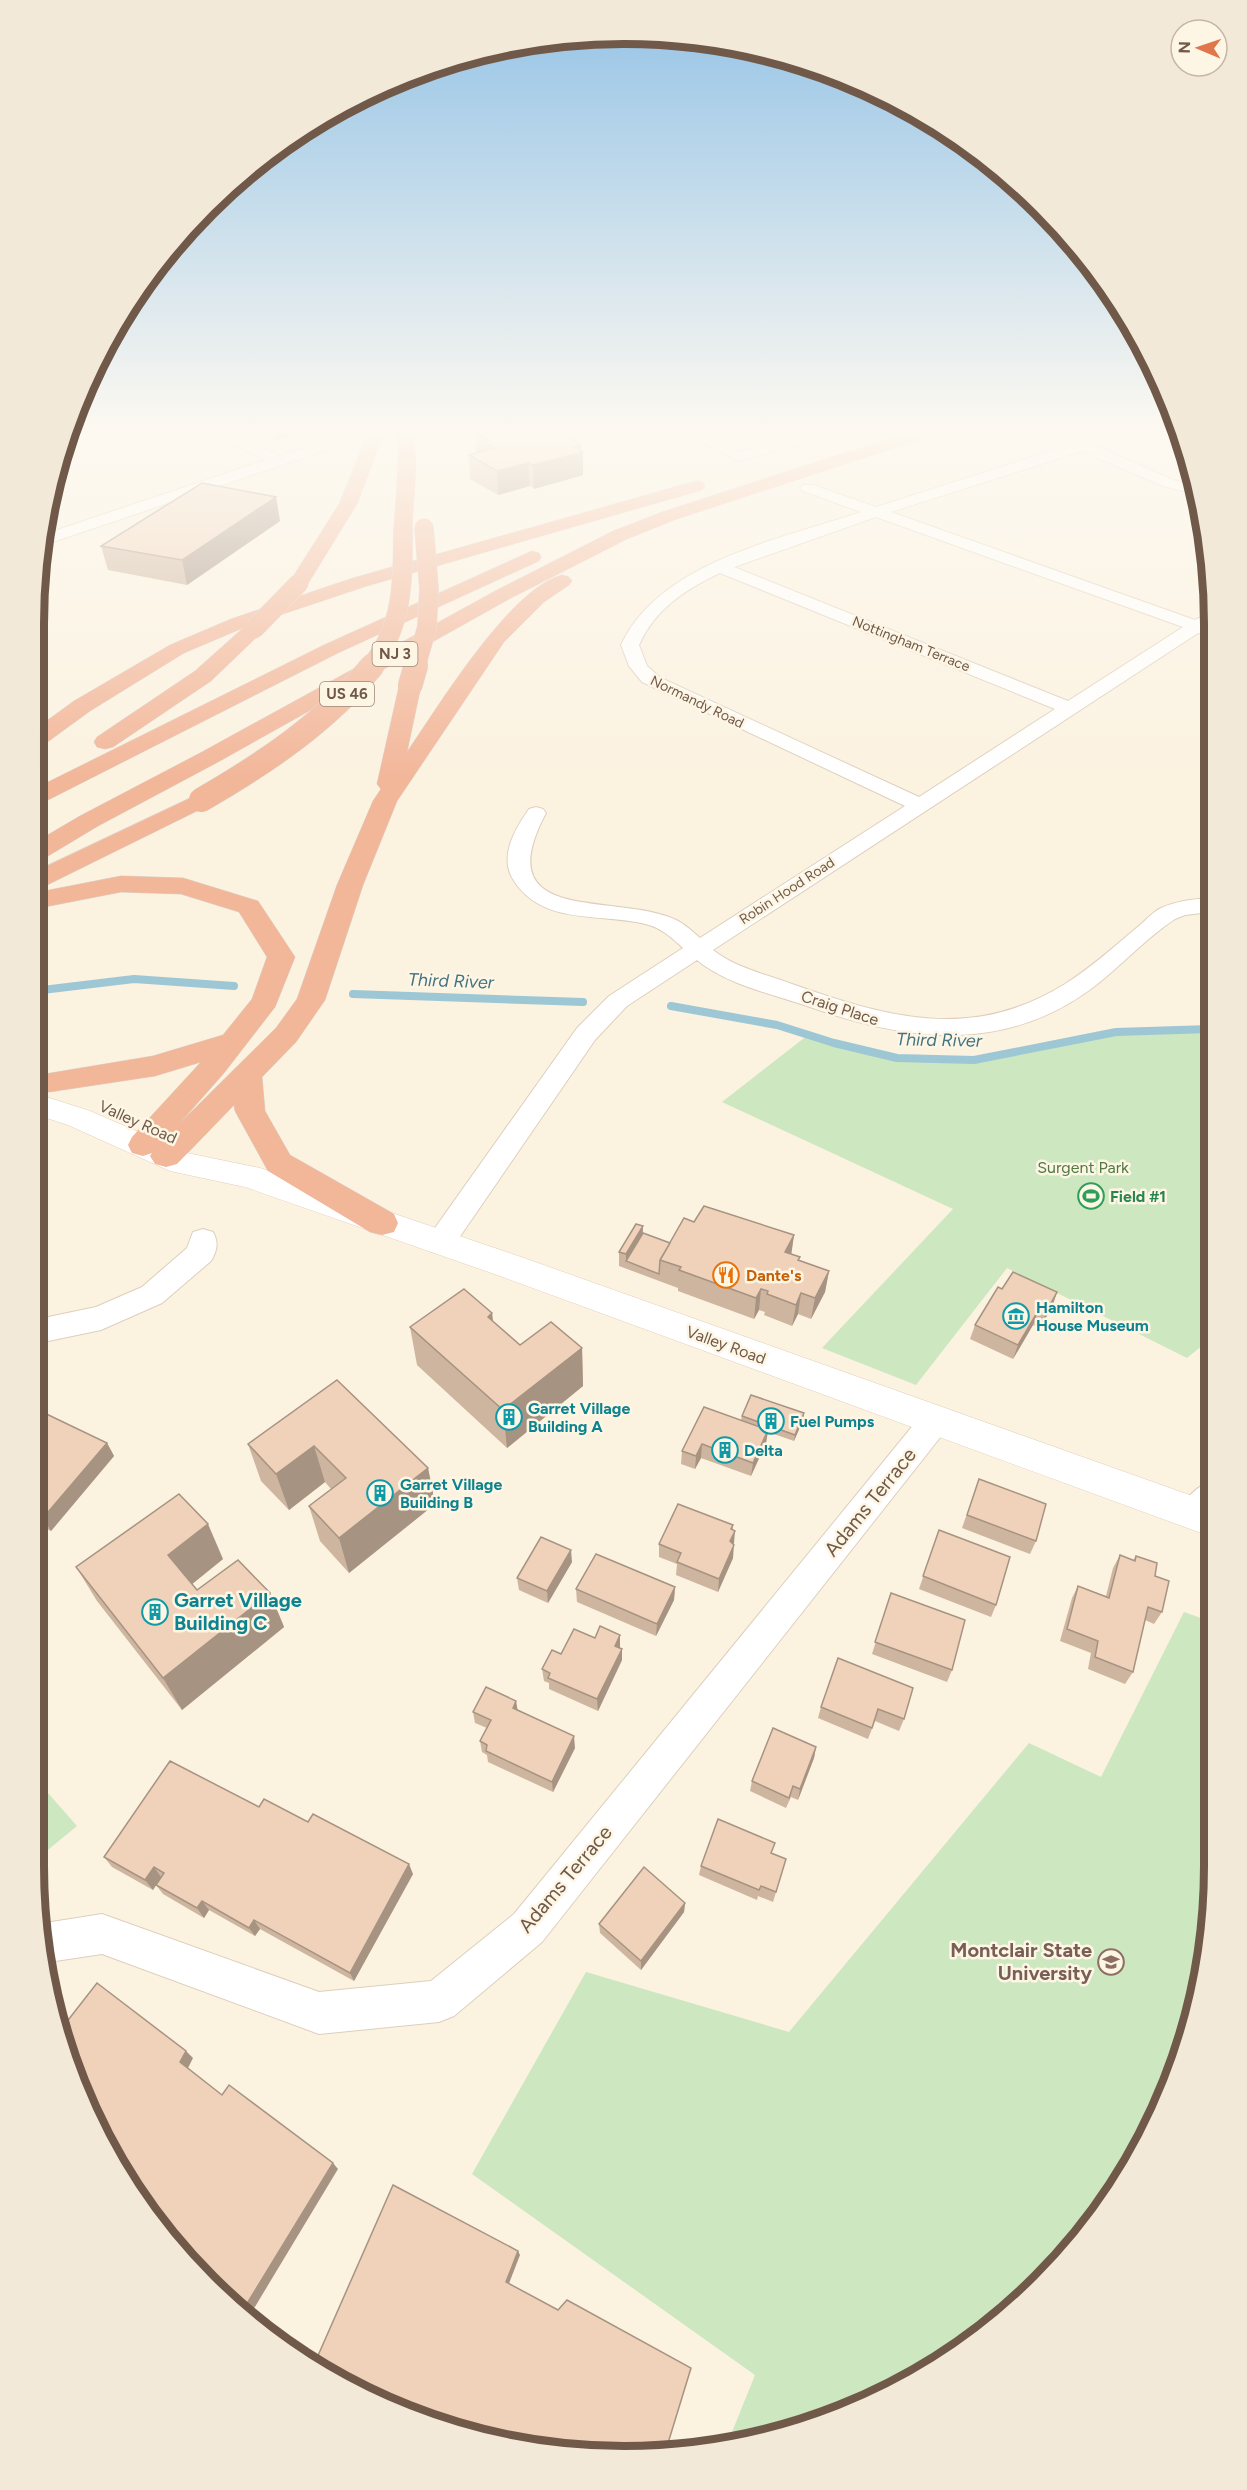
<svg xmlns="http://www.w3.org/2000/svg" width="1247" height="2490" viewBox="0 0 1247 2490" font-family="Figtree,sans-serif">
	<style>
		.green { fill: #cde7c0 }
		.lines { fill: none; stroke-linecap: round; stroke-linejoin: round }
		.stream { stroke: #9dc7d4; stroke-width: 8 }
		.street-casing { stroke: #decfbd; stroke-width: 2 }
		.secondary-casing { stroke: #e3d0bb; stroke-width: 1 }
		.highway-casing { stroke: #dad4d0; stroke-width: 1 }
		.street { fill: #fff; fill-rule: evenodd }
		.secondary { fill: #fff; fill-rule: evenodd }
		.highway { fill: #f2b699; fill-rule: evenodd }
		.highway-bridge-far1-casing { stroke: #dad4d0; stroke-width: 20; stroke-linecap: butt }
		.highway-bridge-casing { stroke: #dad4d0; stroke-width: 25; stroke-linecap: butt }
		.highway-bridge-far1 { stroke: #f2b699; stroke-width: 19 }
		.highway-bridge { stroke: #f2b699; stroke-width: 24 }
		.wall { fill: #ceb59f }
		.shaded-wall { fill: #a79382 }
		.building { fill: #efd2b9; stroke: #a79382; stroke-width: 1.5 }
		.labels { text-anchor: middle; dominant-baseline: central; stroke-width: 5; stroke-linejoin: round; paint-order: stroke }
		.far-street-label { font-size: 14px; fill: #705949; stroke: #fef6e5 }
		.shield { fill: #fef6e5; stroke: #9b8878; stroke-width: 1.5 }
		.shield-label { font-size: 15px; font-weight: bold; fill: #705949 }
		.street-label { font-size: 16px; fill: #705949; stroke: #fef6e5 }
		.park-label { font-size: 16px; fill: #517a44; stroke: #fef6e5 }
		.leisure-label { font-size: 16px; font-weight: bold; fill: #27864d; stroke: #fef6e5; text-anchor: start }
		.food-label { font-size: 16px; font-weight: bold; fill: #c56008; stroke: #fef6e5; text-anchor: start }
		.culture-label { font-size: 16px; font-weight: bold; fill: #0d838f; stroke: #fef6e5; text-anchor: start }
		.water-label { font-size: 18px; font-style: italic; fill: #447482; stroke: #fef6e5 }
		.near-street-label { font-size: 20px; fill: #705949; stroke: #fef6e5 }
		.near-culture-label { font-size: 20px; font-weight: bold; fill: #0d838f; stroke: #fef6e5; text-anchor: start }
		.near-education-label { font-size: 20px; font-weight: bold; fill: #785e54; stroke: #fef6e5; text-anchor: end }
		.rim { fill: none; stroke: #705949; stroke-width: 8 }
	</style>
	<rect width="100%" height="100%" fill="#fbf2e0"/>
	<g class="green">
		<polygon points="1210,1029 1211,1349 1203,1345 1187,1358 1007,1268 916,1385 822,1348 953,1209 722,1102 808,1035 897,1058 974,1060 1116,1032"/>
		<polygon points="1184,1612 1212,1622 1213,1905 1194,2019 1153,2127 1114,2195 1041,2284 952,2357 884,2396 777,2437 726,2447 755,2375 472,2174 586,1972 789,2032 1029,1743 1101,1777"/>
		<polygon points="33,1776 77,1826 33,1862"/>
	</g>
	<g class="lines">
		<g class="stream">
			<polyline points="34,991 134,979 234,986"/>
			<polyline points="353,994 583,1002"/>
			<polyline points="671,1006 777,1025 834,1043 897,1058 974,1060 1116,1032 1210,1029"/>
		</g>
		<g class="street-casing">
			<g id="street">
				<polygon points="83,433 106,433 104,436 62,448 65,439"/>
				<polygon points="211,433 230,433 280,456 347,433 369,433 367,436 41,546 42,535 266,460"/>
				<polygon points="686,433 704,433 740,452 808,433 832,433 830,436 738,461"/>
				<path d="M1108,433h23l-2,3 -33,10 77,34 20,5 2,9 -32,-8 -81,-35 -191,61 304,108 14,-7v22l-11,-2 -485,317c23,18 52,24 79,34 96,34 180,58 273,0 27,-17 51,-39 75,-59 7,-6 13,-13 21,-17 15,-7 33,-9 49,-10v14l-25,3 -10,4c-29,19 -53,46 -80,67 -90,68 -186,56 -285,21 -35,-12 -85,-23 -113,-47l-70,46 -32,34 -145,211 -10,3 -10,-3 -4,-8 4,-8 147,-207 32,-32 74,-48c-10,-9 -20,-19 -34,-23 -46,-13 -105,2 -135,-44 -16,-24 1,-52 15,-72l7,-2 7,2 3,4c-59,110 62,81 123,104 12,4 21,12 31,21l205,-132 -263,-124 -13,-16 -8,-21c38,-83 160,-106 240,-133l-58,-21 -3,-3 3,-3h10l63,22zM876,517l307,110 -115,74 -334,-134zM720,573l335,136 -136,88 -258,-119 -14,-12 -8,-21c16,-36 47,-56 81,-72z"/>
				<path d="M203,1229l10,3c6,11 4,19 -2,29l-49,42 -61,27 -67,14v-24l62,-13 46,-20 45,-39 6,-16z"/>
				<polygon points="935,1408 946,1412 951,1421 946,1430 542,1942 454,2016 439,2022 319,2034 102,1954 42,1963 39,1924 102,1914 319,1992 431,1981 514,1914 924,1412"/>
				<path d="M1212,1481v38l-5,5 -12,5 -12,-5 -5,-10c7,-15 18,-28 34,-33z"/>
			</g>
		</g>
		<g class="secondary-casing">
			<polygon id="secondary" points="34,1093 90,1111 187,1153 260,1168 524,1258 1212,1503 1212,1537 500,1276 245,1187 170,1171 68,1125 34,1114"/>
		</g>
		<g class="highway-casing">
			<g id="highway">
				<polygon points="368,433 384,433 357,504 306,587 292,587 289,583 339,504"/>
				<polygon points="398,433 414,433 416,466 412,528 409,532 397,532 394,528 398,466"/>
				<polygon points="906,433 933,433 931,436 677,519 627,539 511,598 218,762 98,826 43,859 34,861 34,843 80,816 202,752 497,590 613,531 665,511"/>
				<polygon points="696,481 702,482 705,486 702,490 367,586 256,623 264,629 261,633 211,681 113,747 105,749 97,747 94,742 97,737 195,671 243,628 184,653 90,711 42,746 34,748 34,730 74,701 170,645 231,619 353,578"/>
				<polygon points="532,551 539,553 541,557 539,561 338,653 42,803 34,805 34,789 324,645"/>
				<path d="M562,575l7,2 3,4 -3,4 -25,17 -40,40 -107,159 -34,84 -38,115 -29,42 -34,35 3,34 25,44 104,59 4,9 -4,9 -12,3 -12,-3 -102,-61 -33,-60 -1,-6 -57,59 -11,3 -11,-3 -5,-8 2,-3 -9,3 -11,-3 -4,-8 4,-8 69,-75 -46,14 -106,16 -10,-3 -5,-7 5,-7 114,-19 70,-21 29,-36 15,-42 -28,-45 -58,-18 -60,-2 -87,17v-16l87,-17 62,2 75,23 37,56 -20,50 -51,66 -45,51 97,-96 21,-29 40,-114 36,-84 8,-12 -4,-5 22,-98 3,-5 8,-1 8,1 3,5 -14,66c31,-45 103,-164 155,-177z"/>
				<polygon points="201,793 209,795 213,800 209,805 43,887 34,890 34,872"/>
			</g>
		</g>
		<use href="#street" class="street"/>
		<use href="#secondary" class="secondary"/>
		<use href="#highway" class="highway"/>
		<g class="highway-bridge-far1-casing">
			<g id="highway-bridge-far1">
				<polyline points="254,629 299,583"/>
				<path d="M371,666c33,-40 32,-88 32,-138"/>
				<polyline points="416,666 427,627 429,589 424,528"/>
			</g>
		</g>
		<g class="highway-bridge-casing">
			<g id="highway-bridge">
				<polyline points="410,686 416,665"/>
				<path d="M201,800c64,-37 124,-77 172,-135"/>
			</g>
		</g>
		<use href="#highway-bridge-far1" class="highway-bridge-far1"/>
		<use href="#highway-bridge" class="highway-bridge"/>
	</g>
	<g class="wall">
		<polygon points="263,433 300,433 277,440"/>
		<polygon points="475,433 560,433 583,452 583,475 534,489 530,486 498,495 470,479 469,455 476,453"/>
		<polygon points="276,497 280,521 187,585 108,570 101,546"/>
		<polygon points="694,1222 794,1235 791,1254 799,1261 829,1271 825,1292 811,1319 798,1314 792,1326 764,1315 765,1312 759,1310 754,1319 678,1291 678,1288 619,1266 619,1252 643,1226 643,1233 670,1243"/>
		<polygon points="1002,1289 1057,1292 1052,1307 1040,1328 1033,1325 1013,1359 970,1339 975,1325"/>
		<polygon points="492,1313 493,1321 520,1345 582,1348 583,1386 507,1448 417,1365 410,1327"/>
		<polygon points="337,1380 428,1468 435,1504 349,1573 320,1541 309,1506 331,1489 325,1482 289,1510 261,1481 248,1444"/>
		<polygon points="33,1411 107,1443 114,1456 51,1531 33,1522"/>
		<polygon points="804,1413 803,1420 794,1441 768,1432 766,1443 751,1476 701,1458 695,1469 681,1464 682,1451 741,1420 742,1416"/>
		<polygon points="979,1479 1036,1541 1030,1554 962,1528"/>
		<polygon points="733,1525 733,1558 718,1592 676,1575 677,1564 659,1557 659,1544"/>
		<polygon points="939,1530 996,1605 991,1617 919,1589"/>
		<polygon points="1120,1555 1133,1560 1136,1556 1155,1576 1162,1612 1154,1624 1145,1620 1133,1672 1125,1684 1088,1669 1091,1653 1060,1641 1072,1598 1078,1586 1106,1596 1113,1568"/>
		<polygon points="223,1559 192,1584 197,1590 270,1593 284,1627 182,1710 97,1601 76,1567"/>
		<polygon points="572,1562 548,1603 519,1590 517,1578"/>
		<polygon points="675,1587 674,1600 656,1636 577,1602 576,1589"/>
		<polygon points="891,1593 952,1670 947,1682 872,1654"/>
		<polygon points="620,1635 620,1648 622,1649 622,1660 598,1711 549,1689 549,1683 544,1681 542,1669 561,1654 595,1638"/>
		<polygon points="838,1658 904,1719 899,1731 875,1721 868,1739 818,1718 821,1707"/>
		<polygon points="518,1710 575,1748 553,1792 488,1762 487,1755 482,1752 480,1741 487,1728 475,1723 473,1712"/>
		<polygon points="816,1747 814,1758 798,1800 791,1797 786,1808 750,1791 752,1781"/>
		<polygon points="259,1807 308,1822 413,1874 354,1981 260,1929 255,1936 209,1910 204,1918 163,1894 156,1885 153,1890 112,1867 104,1857"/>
		<polygon points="772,1853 786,1859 773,1902 758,1896 757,1900 699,1875 701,1866"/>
		<polygon points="685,1903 684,1912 641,1970 600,1933 599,1924"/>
	</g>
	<g class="shaded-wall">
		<polygon points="276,433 300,433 277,440"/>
		<polygon points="581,445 581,452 583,452 583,475 534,489 533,465 574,447"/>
		<polygon points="528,463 530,486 498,495 497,471"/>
		<polygon points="276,497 280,521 187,585 182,560"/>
		<polygon points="39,647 48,673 34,678 34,648"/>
		<polygon points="36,1224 42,1239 45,1276 34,1278"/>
		<polygon points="643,1226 642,1241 626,1261 626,1254"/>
		<polygon points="794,1235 791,1256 785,1252"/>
		<polygon points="829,1271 825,1292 811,1319 815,1298"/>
		<polygon points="761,1289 759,1310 754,1319 756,1298"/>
		<polygon points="1057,1292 1052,1307 1040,1328 1045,1314"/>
		<polygon points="801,1293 798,1314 792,1326 796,1305"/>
		<polygon points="1038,1311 1033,1325 1013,1359 1018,1345"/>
		<polygon points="492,1313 496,1352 488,1317"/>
		<polygon points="582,1348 583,1386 507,1448 503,1410"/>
		<polygon points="804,1413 803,1420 794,1441 795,1435"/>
		<polygon points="768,1430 766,1443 751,1476 753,1463"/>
		<polygon points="107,1443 114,1456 51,1531 43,1518"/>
		<polygon points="702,1444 701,1458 695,1469 696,1456"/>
		<polygon points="314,1446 325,1482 289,1510 276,1474"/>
		<polygon points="428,1468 435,1504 349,1573 339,1538"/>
		<polygon points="208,1524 223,1559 186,1589 168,1555"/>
		<polygon points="735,1531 734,1543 729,1554 730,1541"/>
		<polygon points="734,1545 733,1558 718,1592 719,1579"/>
		<polygon points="571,1550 572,1562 548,1603 547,1591"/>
		<polygon points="675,1587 674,1600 656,1636 657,1624"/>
		<polygon points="270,1593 284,1627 182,1710 163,1678"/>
		<polygon points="620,1635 620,1647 615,1657 615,1646"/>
		<polygon points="622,1649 622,1660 598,1711 597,1699"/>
		<polygon points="516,1701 518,1712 513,1708"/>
		<polygon points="574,1736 575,1748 553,1792 552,1782"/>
		<polygon points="816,1747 814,1758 798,1800 800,1789"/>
		<polygon points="409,1864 413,1874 354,1981 350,1973"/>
		<polygon points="154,1867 161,1877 153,1890 145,1880"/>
		<polygon points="202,1901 209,1910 204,1918 197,1908"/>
		<polygon points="685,1903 684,1912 641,1970 641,1961"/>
		<polygon points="254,1920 260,1929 255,1936 249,1928"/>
		<polygon points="186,2051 193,2058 187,2070 180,2062"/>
		<polygon points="333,2163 338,2169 247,2320 240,2315"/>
		<polygon points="518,2251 520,2255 508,2286 506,2282"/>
	</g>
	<g class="building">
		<polygon points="477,433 560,433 581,445 574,447 583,452 533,465 528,463 497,471 469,455 495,448 483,441 488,440"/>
		<polygon points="202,483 276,497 182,560 101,546"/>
		<polygon points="34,643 39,647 34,648"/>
		<polygon points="704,1206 794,1235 785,1252 800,1257 798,1260 829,1271 815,1298 801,1293 796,1305 767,1294 768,1291 761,1289 756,1298 679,1270 681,1267 660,1260 684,1218 694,1222"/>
		<polygon points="36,1224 38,1261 34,1262 34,1225"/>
		<polygon points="636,1224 643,1226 626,1254 619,1252"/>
		<polygon points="643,1233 670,1243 660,1260 659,1274 626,1261"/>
		<polygon points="1013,1272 1057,1292 1045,1314 1038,1311 1018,1345 975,1325 998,1287 1002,1289"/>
		<polygon points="464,1289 492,1313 488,1317 520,1345 551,1322 582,1348 503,1410 410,1327"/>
		<polygon points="337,1380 428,1468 339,1538 309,1506 346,1478 314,1446 276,1474 248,1444"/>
		<polygon points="751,1395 804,1413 795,1435 742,1416"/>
		<polygon points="704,1407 768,1430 753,1463 702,1444 696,1456 682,1451"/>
		<polygon points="36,1409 107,1443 43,1518 33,1514 33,1411"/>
		<polygon points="979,1479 1046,1504 1036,1541 967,1515"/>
		<polygon points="179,1494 208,1524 168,1555 197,1590 238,1560 270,1593 163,1678 76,1567"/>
		<polygon points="678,1504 733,1525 731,1529 735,1531 730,1541 734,1545 719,1579 677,1562 681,1553 659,1544"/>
		<polygon points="939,1530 1010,1557 996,1605 923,1576"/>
		<polygon points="541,1537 571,1550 547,1591 517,1578"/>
		<polygon points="596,1554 675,1587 657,1624 576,1589"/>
		<polygon points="1120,1555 1135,1561 1136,1556 1157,1563 1155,1576 1169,1581 1162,1612 1148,1607 1133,1672 1095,1657 1098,1641 1067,1629 1078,1586 1109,1598"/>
		<polygon points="891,1593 965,1620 952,1670 875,1642"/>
		<polygon points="600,1626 620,1635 615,1646 622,1649 597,1699 548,1678 550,1673 542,1669 552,1650 561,1654 574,1629 595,1638"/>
		<polygon points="838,1658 913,1688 904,1719 878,1709 872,1728 821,1707"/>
		<polygon points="486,1687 516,1701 513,1708 574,1736 552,1782 486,1751 487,1745 480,1741 491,1720 473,1712"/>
		<polygon points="773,1728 816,1747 800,1789 793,1786 789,1798 752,1781"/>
		<polygon points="170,1761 259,1807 264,1799 308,1822 313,1814 409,1864 350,1973 254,1920 249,1928 202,1901 197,1908 156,1885 164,1873 154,1867 145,1880 104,1857"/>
		<polygon points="718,1819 775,1843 771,1853 786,1859 776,1892 761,1886 759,1890 701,1866"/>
		<polygon points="644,1867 685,1903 641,1961 599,1924"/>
		<polygon points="97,1983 186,2051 180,2062 222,2095 229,2085 333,2163 240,2315 234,2310 155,2226 112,2161 64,2057 58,2033"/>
		<polygon points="393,2185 518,2251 506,2282 558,2310 567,2300 691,2368 665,2453 585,2456 508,2446 397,2412 313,2367"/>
	</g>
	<linearGradient id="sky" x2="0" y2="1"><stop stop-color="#94c3e6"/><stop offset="0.55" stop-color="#fdf9f1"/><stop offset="1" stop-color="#fdf9f1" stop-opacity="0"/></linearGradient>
	<rect width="1247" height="782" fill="url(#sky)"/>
	<defs>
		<g id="stadium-ring" transform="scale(1.35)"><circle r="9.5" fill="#fef6e5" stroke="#2e9e5b" stroke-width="1.5"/><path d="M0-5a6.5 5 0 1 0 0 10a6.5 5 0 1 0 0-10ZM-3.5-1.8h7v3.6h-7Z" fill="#2e9e5b"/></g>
		<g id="restaurant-ring" transform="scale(1.35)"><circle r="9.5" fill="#fef6e5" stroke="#e8710a" stroke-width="1.5"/><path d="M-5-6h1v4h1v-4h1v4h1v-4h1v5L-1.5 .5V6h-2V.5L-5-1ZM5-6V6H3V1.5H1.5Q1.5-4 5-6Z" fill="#e8710a"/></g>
		<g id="museum-ring" transform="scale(1.35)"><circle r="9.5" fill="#fef6e5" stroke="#0f9aa8" stroke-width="1.5"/><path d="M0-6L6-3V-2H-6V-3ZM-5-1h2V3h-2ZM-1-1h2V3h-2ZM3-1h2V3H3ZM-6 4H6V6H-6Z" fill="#0f9aa8"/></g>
		<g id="building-ring" transform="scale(1.35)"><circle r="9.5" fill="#fef6e5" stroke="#0f9aa8" stroke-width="1.5"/><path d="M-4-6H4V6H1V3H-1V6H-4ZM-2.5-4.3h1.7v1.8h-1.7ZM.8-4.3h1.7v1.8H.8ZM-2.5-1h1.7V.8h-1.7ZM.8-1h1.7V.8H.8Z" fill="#0f9aa8"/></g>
		<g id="university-ring" transform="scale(1.35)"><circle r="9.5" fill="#fef6e5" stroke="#8d6e63" stroke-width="1.5"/><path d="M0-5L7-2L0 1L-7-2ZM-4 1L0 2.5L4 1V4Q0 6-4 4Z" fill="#8d6e63"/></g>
	</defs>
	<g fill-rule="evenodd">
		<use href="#stadium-ring" x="1091" y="1196"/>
		<use href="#restaurant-ring" x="726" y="1275"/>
		<use href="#museum-ring" x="1016" y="1316"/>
		<use href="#building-ring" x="509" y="1417"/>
		<use href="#building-ring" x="771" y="1421"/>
		<use href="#building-ring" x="725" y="1450"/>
		<use href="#building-ring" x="380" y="1493"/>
		<use href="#building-ring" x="155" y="1612"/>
		<use href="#university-ring" x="1111" y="1962"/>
	</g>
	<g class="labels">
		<g class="far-street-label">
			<text transform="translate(911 644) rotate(22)">Nottingham Terrace</text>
			<text transform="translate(697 702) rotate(26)">Normandy Road</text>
			<text transform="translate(787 891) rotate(-33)">Robin Hood Road</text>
		</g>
		<g class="shield">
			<rect x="372.5" y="642" width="45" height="24" rx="4.5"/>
			<rect x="320" y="682" width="54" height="24" rx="4.5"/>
		</g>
		<g class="shield-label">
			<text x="395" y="654">NJ 3</text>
			<text x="347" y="694">US 46</text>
		</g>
		<g class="street-label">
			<text transform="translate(840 1008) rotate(18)">Craig Place</text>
			<text transform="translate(138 1122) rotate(24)">Valley Road</text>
			<text transform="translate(726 1345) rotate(20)">Valley Road</text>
		</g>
		<g class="park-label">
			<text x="1083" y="1167">Surgent Park</text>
		</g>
		<g class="leisure-label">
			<text x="1110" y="1196">Field #1</text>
		</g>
		<g class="food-label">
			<text x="746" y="1275">Dante's</text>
		</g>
		<g class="culture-label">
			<text x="1036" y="1307">Hamilton<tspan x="1036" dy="18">House Museum</tspan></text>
			<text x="528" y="1408">Garret Village<tspan x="528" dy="18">Building A</tspan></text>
			<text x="790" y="1421">Fuel Pumps</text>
			<text x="744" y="1450">Delta</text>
			<text x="400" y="1484">Garret Village<tspan x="400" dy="18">Building B</tspan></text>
		</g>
		<g class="water-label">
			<text transform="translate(451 981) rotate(2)">Third River</text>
			<text transform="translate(939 1040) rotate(1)">Third River</text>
		</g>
		<g class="near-street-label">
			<text transform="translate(870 1502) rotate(-51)">Adams Terrace</text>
			<text transform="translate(565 1879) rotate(-50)">Adams Terrace</text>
		</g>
		<g class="near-culture-label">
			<text x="174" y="1600">Garret Village<tspan x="174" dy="23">Building C</tspan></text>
		</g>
		<g class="near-education-label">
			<text x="1092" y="1950">Montclair State<tspan x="1092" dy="23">University</tspan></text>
		</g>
	</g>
	<path d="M0 0H1247V2490H0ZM624 44H624A580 580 0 0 1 1204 624V1866A580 580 0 0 1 624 2446H624A580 580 0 0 1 44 1866V624A580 580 0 0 1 624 44Z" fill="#f3e9d9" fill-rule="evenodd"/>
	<path class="rim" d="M624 44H624A580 580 0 0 1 1204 624V1866A580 580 0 0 1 624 2446H624A580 580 0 0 1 44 1866V624A580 580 0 0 1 624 44Z"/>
	<g transform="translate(1199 48) rotate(272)"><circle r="28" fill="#fef6e5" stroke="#c5b7a7" stroke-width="1.5"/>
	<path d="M0-4.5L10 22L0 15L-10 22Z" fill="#e0764a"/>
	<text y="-9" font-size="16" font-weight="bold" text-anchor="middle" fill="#705949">N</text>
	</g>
</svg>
